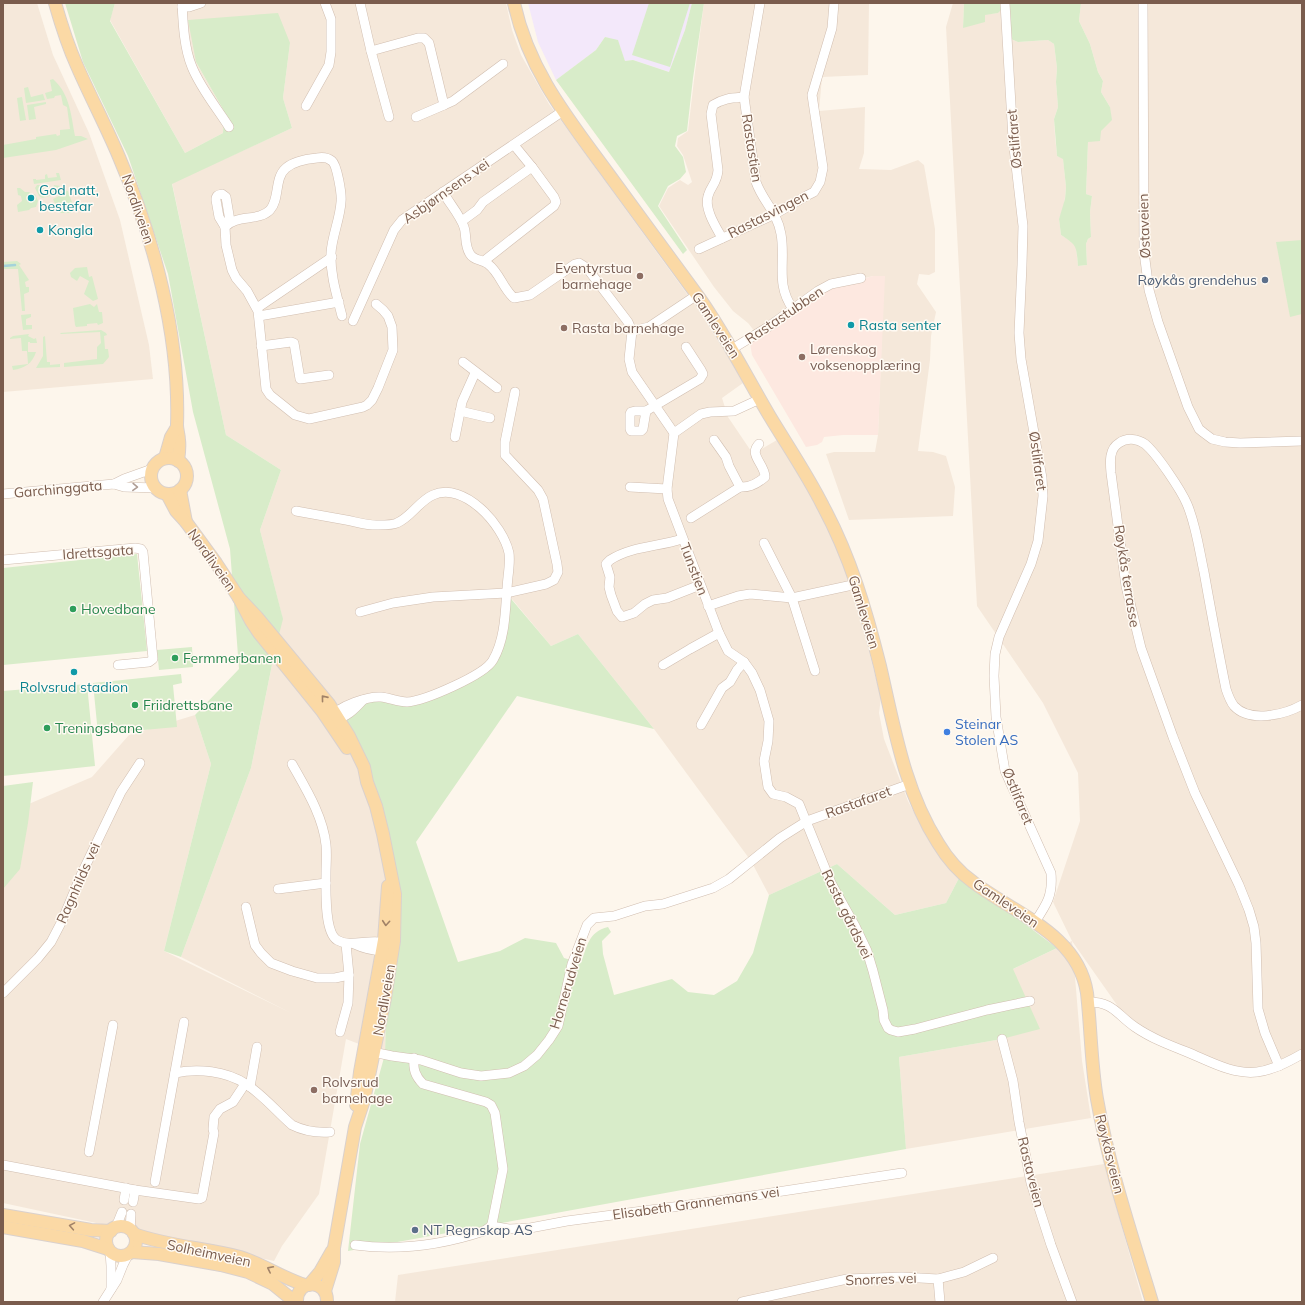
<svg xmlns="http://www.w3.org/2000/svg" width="1305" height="1305" viewBox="0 0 1305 1305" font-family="Mulish,sans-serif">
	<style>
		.residential { fill: #f5e8da }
		.commercial { fill: #fde8e0 }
		.education { fill: #f3e8fa }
		.green { fill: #d8ecc9 }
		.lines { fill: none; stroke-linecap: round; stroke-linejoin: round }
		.stream { stroke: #a5d3da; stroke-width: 2.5 }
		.minor-casing { stroke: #d1beb0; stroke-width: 10 }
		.major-casing { stroke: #dad1cd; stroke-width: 14 }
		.minor { stroke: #fff; stroke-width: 9 }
		.major { stroke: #fbd9a5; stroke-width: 12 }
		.oneway { stroke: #af9d94 }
		.oneway2 { stroke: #a18267 }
		.culture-dot { fill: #0f9aa8; stroke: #fffaf3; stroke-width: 1.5 }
		.education-dot { fill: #8d6e63; stroke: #fffaf3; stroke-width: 1.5 }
		.service-dot { fill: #5c6f8a; stroke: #fffaf3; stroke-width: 1.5 }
		.leisure-dot { fill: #2e9e5b; stroke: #fffaf3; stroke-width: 1.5 }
		.shop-dot { fill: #3f7fe0; stroke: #fffaf3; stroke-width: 1.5 }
		.labels { text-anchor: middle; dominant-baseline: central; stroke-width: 3; stroke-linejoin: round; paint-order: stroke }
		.street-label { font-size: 14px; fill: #7a5c4d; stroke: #fffaf3 }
		.culture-label { font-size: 14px; fill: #0d838f; stroke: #fffaf3; text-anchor: start }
		.education-label { font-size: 14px; fill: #785e54; stroke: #fffaf3; text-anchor: start }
		.service-label { font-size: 14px; fill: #4e5e75; stroke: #fffaf3; text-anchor: end }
		.leisure-label { font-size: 14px; fill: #27864d; stroke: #fffaf3; text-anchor: start }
		.shop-label { font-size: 14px; fill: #366cbe; stroke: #fffaf3; text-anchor: start }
	</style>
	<rect width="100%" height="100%" fill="#fdf6ec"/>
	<g class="residential">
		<polygon points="3,3 37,3 53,55 89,133 120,220 149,345 153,379 3,392"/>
		<polygon points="115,3 506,3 512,30 521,55 549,104 698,309 730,360 743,383 722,398 728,417 753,454 777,440 804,481 823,517 847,573 861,621 881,698 879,713 884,739 908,801 926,836 940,857 959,878 946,903 895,915 837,864 769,895 751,861 654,729 578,634 551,646 507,593 504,625 487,668 365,776 387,858 388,945 385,1054 346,1039 319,1194 282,1246 274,1261 3,1203 3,817 17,809 92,777 129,735 195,715 211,764 164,951 291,1013 181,957 251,768 282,616 260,530 281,470 226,435 172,183 292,128 283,98 290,43 196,62 224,111 223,133 185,153 110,20"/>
		<polygon points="704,3 869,3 868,75 822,77 819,111 865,107 864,153 859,169 891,170 918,160 924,165 935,229 935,272 929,275 919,274 917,284 936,312 931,336 930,360 918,451 933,452 946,456 955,487 953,516 849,520 826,454 834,452 875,452 878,435 884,277 873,276 846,283 759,337 748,323 733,311 714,287 659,206 668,188 680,180 688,185 692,182 683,155 677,146 678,138 688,131 694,80"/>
		<polygon points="953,3 964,3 963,28 985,14 998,13 1002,3 1010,3 1011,39 1018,42 1048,40 1054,44 1057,68 1056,82 1058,107 1054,119 1055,136 1057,156 1063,158 1066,187 1064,207 1059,219 1061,235 1074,243 1076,247 1078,266 1087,265 1086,244 1088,239 1091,237 1090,212 1092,196 1086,194 1088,142 1101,131 1110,107 1101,92 1103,81 1098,72 1090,44 1079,21 1081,3 1302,3 1302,1049 1287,1057 1261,1068 1244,1068 1228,1065 1151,1033 1124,1015 1072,941 1082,1061 1091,1118 906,1149 899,1057 1002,1039 1013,969 1072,941 1053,902 1080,821 1078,773 1043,703 977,606 946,27"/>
		<polygon points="1104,1164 1143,1302 395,1302 398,1275"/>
	</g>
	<polygon class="commercial" points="873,276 885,276 878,435 843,435 824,437 822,442 817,445 806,447 752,355 750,343 826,290"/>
	<polygon class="education" points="528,3 692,3 685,30 669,72 633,60 625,61 618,41 605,37 596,50 556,80 538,42"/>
	<g class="green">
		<polygon points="65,3 115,3 110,21 185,153 223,133 224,111 196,62 188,20 278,13 290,43 283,98 292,128 172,184 226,435 281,470 260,530 283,619 275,650 251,768 181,957 164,951 211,764 195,715 239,669 230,549 193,412 168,274 128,156 83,62"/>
		<polygon points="649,3 690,3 670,67 632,55"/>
		<polygon points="692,3 704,3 693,78 687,131 677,136 675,146 683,157 686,172 680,179 668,186 658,206 687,250 683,254 556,80 596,50 605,37 618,40 625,61 633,60 669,72 685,30"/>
		<polygon points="964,3 1002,3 1002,9 998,13 985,15 985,22 963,28"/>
		<path d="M1010,3h71l-2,18 11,23 8,28 5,9 -2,11 9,15 2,13 -11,11 -1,10 -12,1 -2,52 6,2 -2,16 1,25 -3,2 -2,5 1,21 -9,1c-2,-20 0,-20 -17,-31l-2,-16 6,-20 1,-12 -3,-28 -6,-3 -3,-37 4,-12 -2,-25 1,-14 -3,-24 -6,-4 -30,2 -7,-3z"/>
		<path d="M53,79c17,15 18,36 22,57h6l7,3 -32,11 -53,8v-13l33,-6v-2l20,-3 1,2 3,-1v-5l10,-1 -3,-22 -4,-2 -2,-10 -6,1 -1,2 -7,1 -2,-6 7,-2 -2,-11z"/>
		<polygon points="28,87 31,97 43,94 45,100 26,103 24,88"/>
		<polygon points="22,97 26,120 20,121 17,98"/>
		<polygon points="46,102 46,104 34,107 36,119 29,120 27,105"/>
		<polygon points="56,173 59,173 61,180 34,184 33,179 36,179 36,180 45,179 45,175 47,174 48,178 57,177"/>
		<polygon points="37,185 42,185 45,189 53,188 54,185 60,186 57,194 42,198 39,196 35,188"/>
		<polygon points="17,188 20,188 25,192 29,192 32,194 35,194 38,201 36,207 31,208 29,210 18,212 17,205 22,201 21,196 18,195"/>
		<path d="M63,190l5,1 6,17 -3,5h-11c-1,-5 -5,-8 -7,-14l6,-3z"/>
		<polygon points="1302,240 1302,314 1290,317 1276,242"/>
		<polygon points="17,261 21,264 19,265 29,280 25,282 26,287 29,287 29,292 24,294 25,311 22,311 18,269 3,269 3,262"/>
		<polygon points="87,267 89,277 92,276 98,299 93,301 84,294 89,281 80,276 77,281 71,277 70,273 75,268"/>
		<polygon points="90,304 94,307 97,304 99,312 102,312 103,323 98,325 97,323 87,324 87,326 76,327 75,325 73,308"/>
		<polygon points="31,314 31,317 26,319 26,325 32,325 32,329 23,330 21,315"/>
		<polygon points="101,330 106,333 107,335 104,336 105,349 108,349 109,357 103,364 64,367 64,363 97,359 97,347 101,343 100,332 61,334 60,333"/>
		<path d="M29,334l-1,2 6,3 2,-1 1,5h-7v-1h-2v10h8c-4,12 -11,16 -23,18l-1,-4 16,-2 -1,-13h-5l-1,-13 -11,1v-1l3,-2z"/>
		<polygon points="45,336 47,362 50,362 50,365 60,364 60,367 36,368 43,356 43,337"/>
		<polygon points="137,554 147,651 3,665 3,568"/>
		<path d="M506,593l45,53 27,-12 76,95 -137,-33 -101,146 42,120 42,-11 25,-13 31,5 8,15 17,5c6,-16 7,-31 27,-36l3,5 -9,9 1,13 11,41 58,-16 16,13 26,3 23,-14 16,-28 16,-58 68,-31 58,51 51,-12 13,-25 54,37 44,33 -44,21 27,60 -38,10 -103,18 7,92 -558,102 12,-107 25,-90 3,-109 3,-46 -26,-123 -32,-59 35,-18 41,3 78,-34 10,-17z"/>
		<polygon points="192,647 193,667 159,670 157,650"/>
		<polygon points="181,674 182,683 173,685 177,727 98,734 93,683"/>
		<polygon points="87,684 95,766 3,776 3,691"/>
		<polygon points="33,782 28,823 20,869 3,889 3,786"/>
	</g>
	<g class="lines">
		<polyline class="stream" points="3,266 15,265"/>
		<g class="minor-casing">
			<g id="minor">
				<path d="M182,3c1,20 2,45 10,64 9,22 25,41 37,60"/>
				<polyline points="360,3 371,51 389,117"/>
				<path d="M760,3l-16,94 12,85c7,20 21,29 25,52 5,28 -6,50 12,75"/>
				<path d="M1005,3l8,136 10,87 -1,39 -3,68 2,26 21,119 1,18 -5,45 -7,23 -32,73 -4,17 -1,22 2,41 9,54 46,102c2,22 -4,31 -16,49"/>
				<polyline points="1143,3 1144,252 1149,290 1158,322 1188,407 1199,429 1204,433 1212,439 1225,442 1240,443 1302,441"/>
				<polyline points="182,7 189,7 201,3"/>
				<polyline points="371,51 418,38 424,38 429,43 444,105 453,101 503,64"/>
				<polyline points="306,106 329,65 331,52 331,19 325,3"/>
				<polyline points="416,117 444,105"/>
				<path d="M443,192c6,11 17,23 21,35 3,9 0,18 6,27 4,7 12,5 18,10 12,9 15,25 26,34l16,-3 45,-31 4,-1 8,5 41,54 4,9 17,-4 48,-32"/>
				<polyline points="462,221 477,210 483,202 532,167"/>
				<path d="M225,227l-6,-10 -3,-17c0,-5 2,-5 6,-6l4,3 4,24"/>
				<path d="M722,238c-6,-11 -18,-29 -14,-42 3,-11 9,-12 10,-26l-7,-56 2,-9c11,-7 19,-7 31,-8"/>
				<polyline points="699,249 775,214 808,195 814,192 820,182 823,168 812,95 832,28 834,3"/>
				<polyline points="484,261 554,206 556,202 554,197 532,167 514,145"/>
				<polyline points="257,308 332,257"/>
				<polyline points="259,316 339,302"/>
				<path d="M342,316c-5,-20 -12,-42 -11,-63 1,-17 9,-34 10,-51 1,-8 -4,-37 -9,-41 -5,-4 -10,-4 -15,-3 -10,1 -23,3 -31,10 -12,10 -6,31 -16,42 -12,12 -33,4 -45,17l1,18 6,25 4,8 11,13 11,20 7,68 1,10 4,6 25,20 14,4 54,-12 4,-2 5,-5 6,-12 15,-38 -1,-23 -4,-11 -5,-6 -7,-6"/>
				<polyline points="353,321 394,230 402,220 563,111"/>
				<polyline points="632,331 629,359 632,372 674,433"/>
				<polyline points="261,346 291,342 294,343 300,379 329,375"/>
				<polyline points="732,349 768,327 818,291 831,284 861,278"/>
				<polyline points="463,362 497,388"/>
				<polyline points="760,399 734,411 710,412 701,414 674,433 667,489 668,499 719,633 728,651 744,662 752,673 760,690 769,721 768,741 764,761 768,787 773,794 786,797 799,804 831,883 855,926 867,951 873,971 883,1010 884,1020 888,1028 891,1030 898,1032 915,1029 987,1010 1030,1001"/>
				<polyline points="460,411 490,418"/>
				<polygon points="635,411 646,411 643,429 641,431 631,431 630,429 630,414 631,412"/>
				<polyline points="646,411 700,379 703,374 701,370 686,347"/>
				<polyline points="455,437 462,402 475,373"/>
				<polyline points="714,440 726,457 729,466 740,487"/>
				<polyline points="114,484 124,479 152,469"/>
				<polyline points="630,487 667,489"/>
				<polyline points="3,494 114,484 124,487 156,488"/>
				<path d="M296,511c17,3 34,6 50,9 11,2 23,6 33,5 5,0 14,0 18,-2 14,-6 22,-22 36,-28 31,-14 70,30 76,58 1,7 0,16 -1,24 -3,27 -1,59 -15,83 -8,15 -69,41 -86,42 -9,0 -17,-4 -26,-5 -12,-1 -43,9 -49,20"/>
				<path d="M691,518l49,-31c10,1 18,-4 25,-10 0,-13 -17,-22 -6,-33"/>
				<path d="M682,539c-24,8 -50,7 -72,21l-4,4 4,13 -1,10 2,8 6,16 5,6 12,-4 11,-9 8,-4 14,-2 33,-13"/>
				<polyline points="764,543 792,598 815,671"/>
				<polyline points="3,560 135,548 141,549 143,552 153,659 149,662 118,665"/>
				<polyline points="708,606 738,596 750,594 792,598 857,584"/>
				<polyline points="360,612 393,603 433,597 506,593 546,584 554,580 558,572 557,564 543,499 538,490 505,455 505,442 515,392"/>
				<polyline points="663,665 690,649 719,633"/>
				<path d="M333,720c13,-2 22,-11 30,-20"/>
				<polyline points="701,725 722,688 730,682 737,670 744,662"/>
				<path d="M292,764c14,25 31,52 34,81 1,9 0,19 0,28 0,15 -2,59 11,67 16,9 35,-4 51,5"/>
				<polyline points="278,889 326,883"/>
				<polyline points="246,907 255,945 261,953 271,963 292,971 317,978 335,978 349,975"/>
				<path d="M354,944c11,5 21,8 33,6"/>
				<polyline points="3,993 38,958 51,942 62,921 82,873 121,792 140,763"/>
				<path d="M1088,1002c26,0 28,12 47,25 16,11 34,18 52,25 22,9 46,23 70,20 16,-2 31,-10 45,-18"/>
				<polyline points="340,1032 348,1003 349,975 346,944"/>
				<polyline points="1002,1039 1013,1081 1019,1122 1031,1183 1051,1245 1072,1302"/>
				<polyline points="368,1051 392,1056 421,1060 461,1073 481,1076 509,1073 524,1066 537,1055 549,1040 558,1026 572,964 587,925 594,918 614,916 645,906 663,904 713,888 729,879 780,838 807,821 910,784"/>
				<path d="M1279,1066l-14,-33 -7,-24 -2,-66 -2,-16 -5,-17 -10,-25 -44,-92 -22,-56 -32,-89 -15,-62 -15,-113c-1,-11 -2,-24 8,-30 8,-6 19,-4 26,1 12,10 36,46 42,60 9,21 12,45 17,68 7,39 14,78 22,117 2,6 4,12 8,17 16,17 50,9 68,-1"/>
				<path d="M175,1073c23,-5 51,-2 71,11 17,11 31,28 46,41 12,6 24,8 38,7"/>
				<polyline points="250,1087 257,1047"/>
				<polyline points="89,1152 113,1025"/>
				<polyline points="3,1165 135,1190 199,1199 202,1198 214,1133 213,1129 214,1117 220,1109 233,1102 245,1084"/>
				<polyline points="155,1182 184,1022"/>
				<polyline points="124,1200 126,1188"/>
				<polyline points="133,1202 135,1190"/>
				<polyline points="491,1226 509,1229 530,1228 567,1221 711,1202 902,1173"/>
				<polyline points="116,1227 122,1212"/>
				<polyline points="130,1230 131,1214"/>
				<path d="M355,1245c44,6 87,0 129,-14l6,-4 2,-3 11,-55 -8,-56 -4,-8 -5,-3 -63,-18c-8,-8 -10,-15 -9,-26"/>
				<polyline points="110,1251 111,1266 111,1289"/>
				<polyline points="938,1279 940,1302"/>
				<polyline points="103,1302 117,1280 123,1265 128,1255"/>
				<polyline points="742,1302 847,1279 902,1277 938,1279 964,1272 993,1258"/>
			</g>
		</g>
		<g class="major-casing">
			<g id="major">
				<path d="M55,3c6,21 13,43 22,63 13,30 29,60 42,91 35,82 61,178 58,268 0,5 2,10 2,15 1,7 0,14 -1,21"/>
				<path d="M514,3c15,69 55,117 96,173 30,41 60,82 90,123 26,37 46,77 69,116 18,30 38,59 54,91 27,50 43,104 57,160 14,60 24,124 58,177 9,15 21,29 35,39 42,32 105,52 114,111 4,36 4,71 10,106 12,69 35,137 55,203"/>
				<polyline points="165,458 171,437 177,427"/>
				<circle cx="169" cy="476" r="18"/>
				<polyline points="180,490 186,522"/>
				<polyline points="167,494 176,511 186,522 216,563 239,598 251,621 259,633 322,711 347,748"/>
				<polyline points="239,598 257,617 329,704 349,736 364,767 367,782 376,806 383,834 395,894 394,941 385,998 364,1100 355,1127 334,1248 334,1262 325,1291"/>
				<polyline points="356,1105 360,1072 384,940 388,886"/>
				<polyline points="3,1215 91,1230 111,1231"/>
				<circle cx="121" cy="1241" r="15"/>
				<polyline points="3,1227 83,1241 108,1249"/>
				<path d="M134,1234c34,12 71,14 106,23 23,7 42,21 65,28"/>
				<polyline points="132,1252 159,1254 221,1265 248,1272 273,1284 295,1302"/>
				<polyline points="309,1285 320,1272 332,1251"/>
				<path d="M297,1302c-1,-24 31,-23 30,0"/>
			</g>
		</g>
		<use href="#minor" class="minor"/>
		<use href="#major" class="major"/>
	</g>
	<defs><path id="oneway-chevron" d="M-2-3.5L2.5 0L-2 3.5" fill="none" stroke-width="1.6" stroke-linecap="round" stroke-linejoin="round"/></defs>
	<use class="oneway" href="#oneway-chevron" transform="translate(135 487) rotate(2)"/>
	<g class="oneway2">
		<use href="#oneway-chevron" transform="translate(324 698) rotate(-129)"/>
		<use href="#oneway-chevron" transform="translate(386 923) rotate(95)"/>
		<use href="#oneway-chevron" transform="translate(72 1226) rotate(-170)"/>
		<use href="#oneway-chevron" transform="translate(270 1269) rotate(-153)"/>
	</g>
	<g class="culture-dot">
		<circle cx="31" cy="198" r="4"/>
		<circle cx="40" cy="230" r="4"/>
		<circle cx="851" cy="325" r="4"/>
		<circle cx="74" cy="672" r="4"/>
	</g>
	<g class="education-dot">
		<circle cx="640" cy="276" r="4"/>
		<circle cx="564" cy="328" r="4"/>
		<circle cx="802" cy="357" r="4"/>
		<circle cx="314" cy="1090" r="4"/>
	</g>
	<g class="service-dot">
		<circle cx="1265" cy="280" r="4"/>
		<circle cx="415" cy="1230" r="4"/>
	</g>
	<g class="leisure-dot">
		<circle cx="73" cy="609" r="4"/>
		<circle cx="175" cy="658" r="4"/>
		<circle cx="135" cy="705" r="4"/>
		<circle cx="47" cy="728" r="4"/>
	</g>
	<circle class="shop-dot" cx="947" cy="732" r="4"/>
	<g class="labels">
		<g class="street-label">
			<text transform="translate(1014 139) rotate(-95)">Østlifaret</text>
			<text transform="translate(752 148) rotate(81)">Rastastien</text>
			<text transform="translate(446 191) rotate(-35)">Asbjørnsens vei</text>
			<text transform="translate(138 209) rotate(71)">Nordliveien</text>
			<text transform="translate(768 214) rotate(-27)">Rastasvingen</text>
			<text transform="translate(1144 226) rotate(-92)">Østaveien</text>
			<text transform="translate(784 315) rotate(-34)">Rastastubben</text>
			<text transform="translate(716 325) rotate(57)">Gamleveien</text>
			<text transform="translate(1038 461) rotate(82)">Østlifaret</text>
			<text transform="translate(58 489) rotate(-5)">Garchinggata</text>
			<text transform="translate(98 552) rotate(-4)">Idrettsgata</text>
			<text transform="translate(212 560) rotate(55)">Nordliveien</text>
			<text transform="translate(694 569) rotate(69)">Tunstien</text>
			<text transform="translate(1127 576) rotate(81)">Røykås terrasse</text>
			<text transform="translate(864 612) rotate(73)">Gamleveien</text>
			<text transform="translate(1018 796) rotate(68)">Østlifaret</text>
			<text transform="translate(858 802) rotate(-20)">Rastafaret</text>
			<text transform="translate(78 883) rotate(-66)">Ragnhilds vei</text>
			<text transform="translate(1006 903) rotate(34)">Gamleveien</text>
			<text transform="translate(847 914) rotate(64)">Rasta gårdsvei</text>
			<text transform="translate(568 983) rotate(-73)">Hornerudveien</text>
			<text transform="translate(384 1000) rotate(-80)">Nordliveien</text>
			<text transform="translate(1110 1154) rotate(76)">Røykåsveien</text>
			<text transform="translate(1031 1172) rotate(76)">Rastaveien</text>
			<text transform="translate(696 1203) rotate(-8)">Elisabeth Grannemans vei</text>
			<text transform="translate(209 1253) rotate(12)">Solheimveien</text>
			<text transform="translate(881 1279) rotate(-2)">Snorres vei</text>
		</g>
		<g class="culture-label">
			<text x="39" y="190">God natt,<tspan x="39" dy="16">bestefar</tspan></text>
			<text x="48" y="230">Kongla</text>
			<text x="859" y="325">Rasta senter</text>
			<text x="74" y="687" text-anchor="middle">Rolvsrud stadion</text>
		</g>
		<g class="education-label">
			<text x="632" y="268" text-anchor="end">Eventyrstua<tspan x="632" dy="16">barnehage</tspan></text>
			<text x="572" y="328">Rasta barnehage</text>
			<text x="810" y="349">Lørenskog<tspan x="810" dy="16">voksenopplæring</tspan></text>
			<text x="322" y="1082">Rolvsrud<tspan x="322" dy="16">barnehage</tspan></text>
		</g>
		<g class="service-label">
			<text x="1257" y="280">Røykås grendehus</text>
			<text x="423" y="1230" text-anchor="start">NT Regnskap AS</text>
		</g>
		<g class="leisure-label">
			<text x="81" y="609">Hovedbane</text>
			<text x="183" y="658">Fermmerbanen</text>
			<text x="143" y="705">Friidrettsbane</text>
			<text x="55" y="728">Treningsbane</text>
		</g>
		<g class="shop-label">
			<text x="955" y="724">Steinar<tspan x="955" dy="16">Stolen AS</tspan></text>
		</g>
	</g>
	<rect width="1305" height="1305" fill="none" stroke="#7a5c4d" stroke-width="8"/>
</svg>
